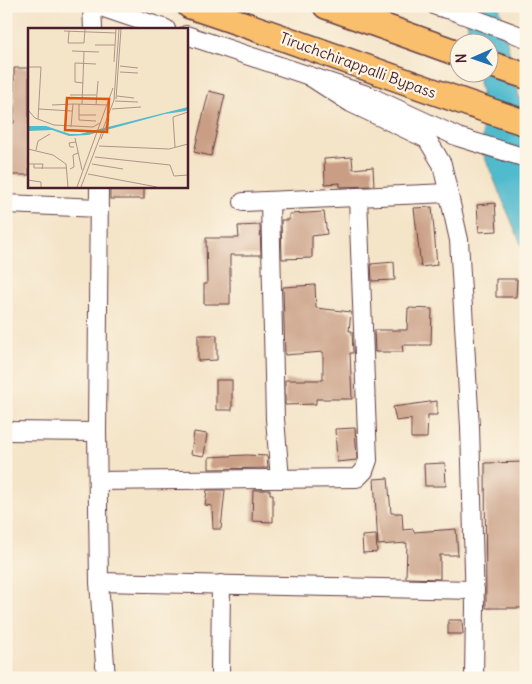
<svg xmlns="http://www.w3.org/2000/svg" width="532" height="684" viewBox="0 0 532 684" font-family="Delius,sans-serif">
	<style>
		.water { fill: #51bbce; stroke: #4e6d7c }
		.building { fill: #c99e84 }
		.lines { fill: none; stroke-linecap: round; stroke-linejoin: round }
		.minor-casing { stroke: #643d43; stroke-width: 20 }
		.highway-casing { stroke: #643d43; stroke-width: 28 }
		.minor { stroke: #fff; stroke-width: 18 }
		.highway { stroke: #f9bf6c; stroke-width: 25 }
		.labels { text-anchor: middle; dominant-baseline: central; stroke-width: 4.5; stroke-linejoin: round; paint-order: stroke }
		.street-label { font-size: 15px; fill: #4a1f2b; stroke: #fcf5e5 }
		.inset-road { fill: none; stroke: #b09589; stroke-width: 1 }
		.view { fill: #e0560e; fill-opacity: 0.15; stroke: #e0560e; stroke-width: 2.5 }
		.inset-edge { fill: none; stroke: #4a1f2b; stroke-width: 2.5 }
	</style>
	<rect width="100%" height="100%" fill="#fcf5e5"/>
	<filter id="ink" filterUnits="userSpaceOnUse"><feTurbulence type="fractalNoise" baseFrequency=".02" numOctaves="2"/><feDisplacementMap in="SourceGraphic" scale="10" xChannelSelector="R" yChannelSelector="G"/><feConvolveMatrix kernelMatrix="1 2 1 2 8 2 1 2 1" color-interpolation-filters="sRGB"/></filter>
	<filter id="wash" filterUnits="userSpaceOnUse"><feTurbulence type="fractalNoise" baseFrequency=".0096" numOctaves="4" result="noise"/><feDisplacementMap in="SourceGraphic" scale="20" xChannelSelector="R" yChannelSelector="G"/><feGaussianBlur stdDeviation="1.12" result="paint"/><feColorMatrix in="noise" values="0 0 0 0 0 0 0 0 0 0 0 0 0 0 0 0 0 1.4 0 .05"/><feComposite in="paint" operator="in"/></filter>
	<g filter="url(#wash)">
		<rect width="100%" height="100%" fill="#f4e4c8"/>
		<polygon class="water" points="464,6 499,6 526,128 526,256 483,153 481,90 477,73 490,72 490,42 471,42"/>
		<g id="blocks">
			<g class="building">
				<polygon points="14,68 29,68 29,175 6,175 6,123 14,123"/>
				<polygon points="209,91 225,95 211,156 194,152"/>
				<polygon points="352,157 353,169 373,167 374,186 340,187 340,183 325,184 324,159"/>
				<rect x="110" y="186" width="34" height="13"/>
				<polygon points="495,203 497,231 479,232 477,205"/>
				<polygon points="432,207 437,265 421,267 414,208"/>
				<polygon points="324,212 327,234 312,236 312,258 282,259 281,220 289,220 289,214"/>
				<polygon points="260,225 261,255 230,255 230,304 204,304 204,284 207,284 206,238 239,238 238,226"/>
				<polygon points="394,262 395,280 372,281 371,264"/>
				<polygon points="496,279 517,279 516,297 496,297"/>
				<polygon points="315,285 316,308 351,312 349,331 352,331 353,353 350,353 352,399 316,399 316,404 285,405 285,380 323,380 323,352 285,355 283,287"/>
				<polygon points="408,308 432,309 431,345 402,345 403,352 375,352 374,330 407,330"/>
				<polygon points="198,335 217,335 217,360 198,361"/>
				<rect x="216" y="380" width="16" height="30"/>
				<polygon points="437,401 437,415 428,415 427,438 411,438 411,419 396,421 393,407"/>
				<polygon points="355,428 357,460 337,462 335,429"/>
				<polygon points="194,432 207,434 204,456 191,454"/>
				<polygon points="246,455 267,456 268,468 209,469 209,457"/>
				<polygon points="526,462 526,608 486,608 485,463"/>
				<polygon points="445,463 446,486 425,486 424,464"/>
				<polygon points="388,478 391,513 402,513 403,530 413,529 414,532 456,529 458,555 440,555 440,579 406,578 407,543 378,545 374,479"/>
				<polygon points="207,490 225,490 221,529 213,529 212,506 205,505"/>
				<polygon points="253,490 270,490 270,494 273,494 273,522 252,521"/>
				<polygon points="376,535 377,552 363,553 362,536"/>
				<polygon points="448,620 462,620 463,634 448,634"/>
			</g>
		</g>
	</g>
	<g filter="url(#ink)">
		<use href="#blocks" fill-opacity="0" stroke="#643d43" stroke-width="1"/>
		<g class="lines">
			<g class="minor-casing">
				<g id="minor">
					<polyline points="92,6 93,29"/>
					<polyline points="98,6 166,29"/>
					<polyline points="436,6 451,10 526,38"/>
					<polyline points="186,35 367,95 458,137 526,158"/>
					<polyline points="309,76 351,103 427,139 442,164 459,240 470,427 475,606 474,678"/>
					<polyline points="99,186 97,432 99,582 475,590"/>
					<polyline points="270,201 275,419 280,479"/>
					<polyline points="243,202 448,193"/>
					<polyline points="6,204 99,208"/>
					<polyline points="6,431 97,432"/>
					<polyline points="98,481 357,478 364,471 368,460 358,197"/>
					<polyline points="99,582 106,678"/>
					<polyline points="220,678 221,584"/>
				</g>
			</g>
			<g class="highway-casing">
				<g id="highway">
					<path d="M190,6c112,37 223,80 336,117"/>
					<polyline points="326,6 460,54"/>
					<polyline points="490,64 526,76"/>
				</g>
			</g>
			<use href="#minor" class="minor"/>
			<use href="#highway" class="highway"/>
		</g>
	</g>
	<g class="labels">
		<g class="street-label">
			<text transform="translate(358 65) rotate(20)">Tiruchchirappalli Bypass</text>
		</g>
	</g>
	<g transform="translate(28 28)">
		<rect width="160" height="160" fill="#f4e4c8"/>
		<path d="M160,79l-2,4 -21,3 -77,21 -19,1 -17,-6 -24,1v-5h18l24,8h10z" fill="#51bbce"/>
		<path class="inset-road" d="M36,3l52,2M41,3l-1,12h16l1,-14M67,17h20M44,23l27,1M86,34l2,-33M92,38l18,2M0,39h13l-3,52M92,44l18,1M55,55l-8,-1v-19l21,1M42,67h26M89,68l17,2M88,71l5,-70M87,73l23,1M51,76v16l17,1M54,76l2,-52M24,77l21,-1M68,77l2,-24M11,81l33,2M84,81l29,-2M0,82l7,8 19,7 39,2 7,-4M51,87h17M43,99l2,-23 35,1M47,110l7,32M73,111l8,-20M71,118l70,3 19,-5M46,119h-4l-1,-4 7,-1M147,119l-2,-30 15,-5M0,121l25,6 13,9 2,23M8,122l2,-9 12,-7M67,129l75,8 4,11 14,-1M0,136h15l-1,5M6,136v4h33M64,136l31,5M42,141l4,-2 -1,-12 5,-2M60,146l69,13M0,152l13,2v5M49,159l36,-99M53,159l33,-87 5,-71"/>
		<path class="view" d="M39,70l42,1 -2,33 -42,-2z"/>
		<rect width="160" height="160" class="inset-edge"/>
	</g>
	<rect width="532" height="684" fill="none" stroke="#fcf5e5" stroke-width="25"/>
	<g transform="translate(474 58) rotate(268)"><circle r="24" fill="#fcf5e5" stroke="#b59f9b"/>
	<path d="M0-4L9 19L0 12L-9 19Z" fill="#1f6fb2"/>
	<text y="-8" font-size="14" font-weight="bold" text-anchor="middle" fill="#4a1f2b">N</text>
	</g>
</svg>
